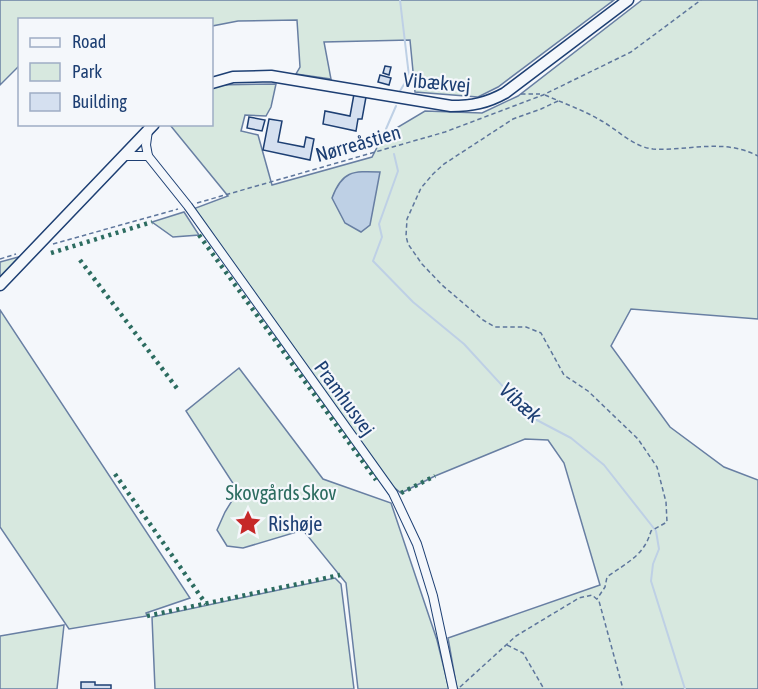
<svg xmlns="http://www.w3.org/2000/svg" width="758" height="689" viewBox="0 0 758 689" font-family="'Asap Condensed',sans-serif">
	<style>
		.green { fill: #d7e8df; stroke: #687fa3; stroke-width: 1.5 }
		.water { fill: #bed0e5; stroke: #687fa3; stroke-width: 1.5 }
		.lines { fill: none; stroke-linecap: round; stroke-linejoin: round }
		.stream { stroke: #bed0e5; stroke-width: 2 }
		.building { fill: #d5e0f0; stroke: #1d3f73; stroke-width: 1.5 }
		.street-casing { stroke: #1d3f73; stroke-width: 10 }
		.secondary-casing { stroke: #1d3f73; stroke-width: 13 }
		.path { stroke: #5e769c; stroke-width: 1.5; stroke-dasharray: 4.5 3; stroke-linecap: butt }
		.street { stroke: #f4f7fb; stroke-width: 8 }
		.secondary { stroke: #f4f7fb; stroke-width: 10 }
		.hedge { stroke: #2c6c60; stroke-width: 4.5; stroke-dasharray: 3 4.5; stroke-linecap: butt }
		.labels { text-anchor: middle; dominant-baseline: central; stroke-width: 4.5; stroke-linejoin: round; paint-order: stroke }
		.street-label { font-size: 20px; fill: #1d3f73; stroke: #f4f7fb }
		.park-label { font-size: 20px; fill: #2c6c60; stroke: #f4f7fb }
		.poi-label { font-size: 20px; fill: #1d3f73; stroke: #f4f7fb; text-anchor: start }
		.water-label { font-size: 21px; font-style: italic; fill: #1d3f73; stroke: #f4f7fb }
	</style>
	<rect width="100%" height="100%" fill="#f4f7fb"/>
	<g class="green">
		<polygon points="0,0 614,0 498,87 478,97 415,92 410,40 324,42 331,79 296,74 300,67 297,20 238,21 212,26 212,20 20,20 19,66 0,85"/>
		<polygon points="642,0 758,0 758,319 631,309 611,346 670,427 724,467 758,480 758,689 457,689 448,638 600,585 564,463 548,440 525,439 435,476 401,493 391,485 193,209 228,196 170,125 212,124 212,88 216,85 276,84 271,107 266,116 245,115 241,131 258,135 272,185 372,157 383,136 425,111 482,113 518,96"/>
		<polygon points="184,212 199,235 173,237 152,222"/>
		<polygon points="22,256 0,278 0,262"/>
		<polygon points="0,310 190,598 146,613 147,616 69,629 0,527"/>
		<polygon points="239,368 323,479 391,503 437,640 449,689 358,689 346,583 303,530 243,548 227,546 217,530 225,512 238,491 186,411"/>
		<polygon points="335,578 341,584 354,689 155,689 152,617"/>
		<polygon points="64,625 57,689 0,689 0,636"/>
	</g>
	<path class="water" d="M380,172l-10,53 -9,7 -16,-9 -13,-25c10,-27 20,-27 48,-26z"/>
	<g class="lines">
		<g class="stream">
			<polyline points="400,0 409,76 400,91"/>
			<polyline points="387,137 386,129 396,106"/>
			<polyline points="394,154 398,171 379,224 382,237 373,261 413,302 464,344 531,417 571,438 604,465 656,531 659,549 653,564 651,581 685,689"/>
		</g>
	</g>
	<g class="building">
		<polygon points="385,66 391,67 389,75 383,73"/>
		<polygon points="380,75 391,78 389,85 378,82"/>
		<polygon points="354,94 366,97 362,119 358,119 356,131 323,124 325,111 350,116"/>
		<polygon points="249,117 265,120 262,131 247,128"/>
		<polygon points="269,119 282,121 278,142 304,147 306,137 314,139 310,160 263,150"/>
		<polygon points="81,682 95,682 95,685 111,685 111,689 81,689"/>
	</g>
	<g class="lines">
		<g class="street-casing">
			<g id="street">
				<polyline points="148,130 146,145 148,156 188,206 393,493 417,544 433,596 453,689"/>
				<polyline points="126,156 148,156"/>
			</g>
		</g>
		<g class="secondary-casing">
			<g id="secondary">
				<path d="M212,83l21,-6 38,-1 180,30c21,0 36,-3 54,-13l123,-93"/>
				<polyline points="0,285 154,124"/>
			</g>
		</g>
		<g class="path">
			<polyline points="521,94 540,94"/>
			<path d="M545,95c18,8 38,15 55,25 17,9 33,27 53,29 36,2 71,-11 105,7"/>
			<path d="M558,101l-17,8 -28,10 -69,45 -11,10 -12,14 -14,31 -1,17 2,8 14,20 20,21 41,35 12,7h31l15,6 23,42 24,16 50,48 19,28 9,35 1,20 -16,9c-7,25 -25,32 -44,46l-2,10 -8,12"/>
			<polyline points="197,203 445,132 543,95 631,52 701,0"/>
			<polyline points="53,244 178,209"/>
			<polyline points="0,259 16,254"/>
			<polyline points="507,645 523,653 544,689"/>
			<polyline points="460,687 516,636 579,598 592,595 599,601 623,689"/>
		</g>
		<use href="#street" class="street"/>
		<use href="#secondary" class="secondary"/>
		<g class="hedge">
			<polyline points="199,235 376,480"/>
			<polyline points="51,253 152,222"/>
			<polyline points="80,260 179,391"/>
			<polyline points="115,474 206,604"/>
			<polyline points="401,493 435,476"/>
			<polyline points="147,616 340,575"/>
		</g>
	</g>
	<defs>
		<g id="sight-bare" transform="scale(2.07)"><path d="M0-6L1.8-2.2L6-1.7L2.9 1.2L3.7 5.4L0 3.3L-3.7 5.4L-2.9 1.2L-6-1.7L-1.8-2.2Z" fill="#c62828" stroke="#f4f7fb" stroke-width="2.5" paint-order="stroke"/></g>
	</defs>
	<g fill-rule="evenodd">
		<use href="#sight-bare" x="248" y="523"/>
	</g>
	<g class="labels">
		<g class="street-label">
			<text transform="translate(437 82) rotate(5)">Vibækvej</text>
			<text transform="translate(358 143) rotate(-16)">Nørreåstien</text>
			<text transform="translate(345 398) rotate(54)">Pramhusvej</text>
		</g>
		<g class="park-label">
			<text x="281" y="492">Skovgårds Skov</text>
		</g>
		<g class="poi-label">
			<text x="268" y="523">Rishøje</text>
		</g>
		<g class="water-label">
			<text transform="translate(521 402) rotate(42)">Vibæk</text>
		</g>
	</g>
	<rect x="18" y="18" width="195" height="108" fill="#f4f7fb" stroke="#9eadc5" stroke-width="1.5"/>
	<rect x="30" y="38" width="30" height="9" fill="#f4f7fb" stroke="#9eadc5" stroke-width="1.5"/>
	<text x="72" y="48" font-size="18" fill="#1d3f73">Road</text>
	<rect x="30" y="63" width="30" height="18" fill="#d7e8df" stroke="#9eadc5" stroke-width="1.5"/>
	<text x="72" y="78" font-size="18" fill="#1d3f73">Park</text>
	<rect x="30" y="93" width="30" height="18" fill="#d5e0f0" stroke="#9eadc5" stroke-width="1.5"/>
	<text x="72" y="108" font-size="18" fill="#1d3f73">Building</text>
</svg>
